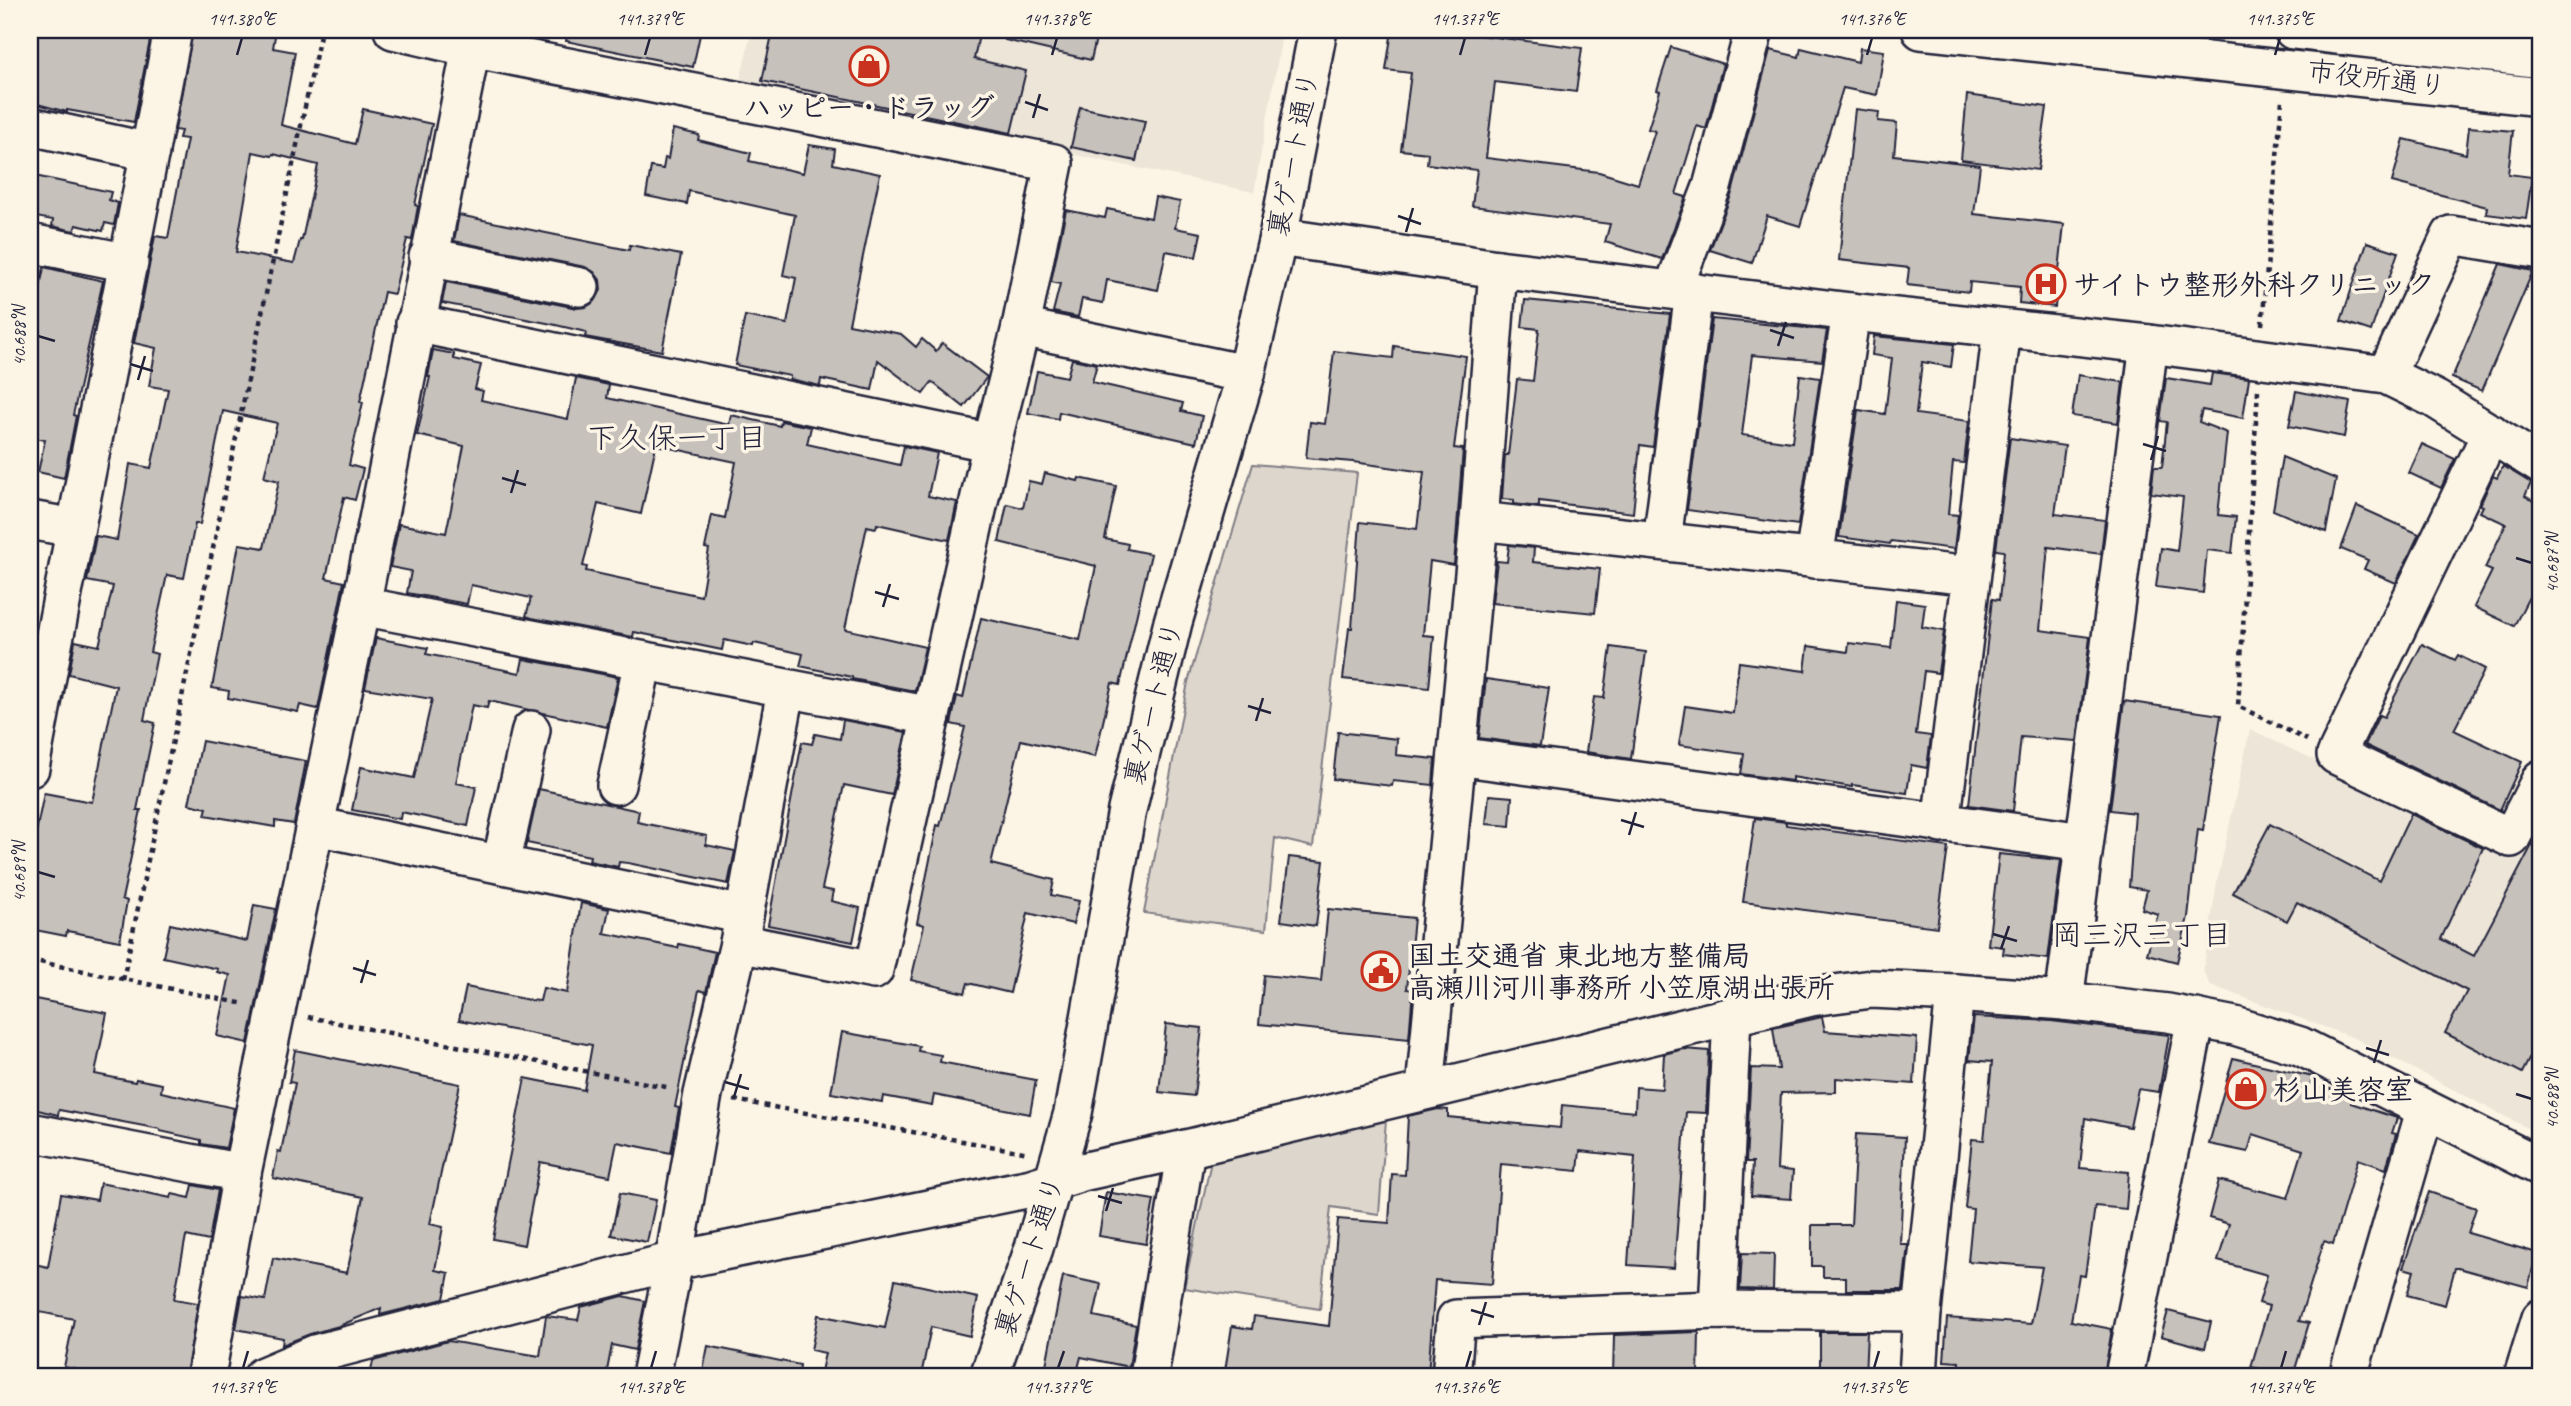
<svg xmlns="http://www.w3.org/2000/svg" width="2571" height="1406" viewBox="0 0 2571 1406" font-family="Caveat,'Klee One',sans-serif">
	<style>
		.built { fill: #ece5d8 }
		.green { fill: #dcd6cc; stroke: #7f7c84; stroke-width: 2 }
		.building { fill: #c6c1bb; stroke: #22223b; stroke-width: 2; fill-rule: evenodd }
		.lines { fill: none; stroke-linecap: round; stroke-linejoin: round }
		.minor-casing { stroke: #22223b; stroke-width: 42 }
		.path { stroke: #22223b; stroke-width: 4.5; stroke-dasharray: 5 5; stroke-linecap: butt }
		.minor { stroke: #fcf5e5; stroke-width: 37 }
		.ticks { fill: none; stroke: #22223b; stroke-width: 2.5 }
		.labels { text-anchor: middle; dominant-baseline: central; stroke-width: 7; stroke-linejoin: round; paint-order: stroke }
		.street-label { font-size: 28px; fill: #22223b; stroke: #fcf5e5 }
		.poi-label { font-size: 28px; font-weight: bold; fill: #22223b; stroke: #fcf5e5; text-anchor: start }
		.neighbourhood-label { font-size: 30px; fill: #22223b; stroke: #fcf5e5 }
		.neatline { fill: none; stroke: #22223b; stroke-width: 2.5 }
		.ticks-label { font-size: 18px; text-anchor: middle; fill: #22223b }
	</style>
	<rect width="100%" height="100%" fill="#fcf5e5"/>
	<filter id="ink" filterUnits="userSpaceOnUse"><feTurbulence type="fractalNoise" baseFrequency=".0143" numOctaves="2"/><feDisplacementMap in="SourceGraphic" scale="14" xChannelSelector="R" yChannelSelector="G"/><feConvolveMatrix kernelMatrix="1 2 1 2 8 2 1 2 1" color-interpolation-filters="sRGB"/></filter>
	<g filter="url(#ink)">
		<g class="built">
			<polygon points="752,30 1283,30 1254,192 739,85"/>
			<polygon points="2250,730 2518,854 2541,811 2541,1135 2354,1038 2210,985 2203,971 2217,883"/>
		</g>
		<g class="green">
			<polygon points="1253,464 1357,473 1313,847 1275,838 1266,930 1144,913 1188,682"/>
			<polygon points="1386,1120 1379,1214 1331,1207 1320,1309 1184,1288 1211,1161"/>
		</g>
		<g class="building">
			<polygon points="30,30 152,30 134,122 67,110 67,112 30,102"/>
			<path d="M193,30h83l-3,18 22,4 -14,73 74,19 8,-35 69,15 -17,81 3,1 -6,34 -5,-1 -13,55 -10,-2 -24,110h3l-14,63 14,4 -8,31 -11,-3 -18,81 18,4 -26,127 -18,-4 -2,7 -70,-14 1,-7 -17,-3 27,-144 25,4 15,-67 -15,-4 13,-54 -54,-12 -23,113h-5l-11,54 -17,-3 -17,77 7,2 -13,66 11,3 -18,87h4l-19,89 5,2 -7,40 -53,-10 -1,5 -36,-7v-67l14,-69 48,9 24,-116 -47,-12 6,-33 24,5 14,-60 -26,-5 9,-45 21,4 13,-76 21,4 17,-79 -19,-3 7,-38 -22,-5 21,-107 13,2 19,-99 -8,-1 2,-7 -6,-1zM253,152l19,4 1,-2 45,11 -16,75h-2l-6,23 -58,-11z"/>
			<polygon points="568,30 701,30 693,67 566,41"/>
			<polygon points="773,30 980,30 974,59 1026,71 1011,133 762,81"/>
			<polygon points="1006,30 1098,30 1091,60 1005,40"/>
			<polygon points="1392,30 1440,30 1582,48 1576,92 1495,82 1486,158 1599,172 1638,184 1655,131 1648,129 1660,91 1657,90 1671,47 1723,64 1706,129 1697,126 1676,194 1686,197 1662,259 1605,242 1610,224 1472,206 1477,170 1427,164 1428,153 1401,150 1411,73 1386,70"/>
			<polygon points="1801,48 1858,62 1860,48 1884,51 1877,95 1843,88 1800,226 1767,216 1752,263 1710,250 1732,193 1770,50 1799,57"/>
			<polygon points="1967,95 2047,107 2038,170 1961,160"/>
			<polygon points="1080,107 1145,121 1136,161 1071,147"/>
			<polygon points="1855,109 1879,112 1878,121 1897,123 1894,155 1980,165 1974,214 2064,224 2055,307 2019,303 2020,287 1970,282 1969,292 1907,285 1909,268 1839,260"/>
			<polygon points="2469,127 2513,131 2508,174 2532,177 2526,219 2486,214 2487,207 2392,182 2404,139 2466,154"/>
			<polygon points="673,129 699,135 698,140 751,153 749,161 803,173 809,145 835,149 833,164 880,174 849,324 901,334 916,347 922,339 936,351 942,343 987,377 964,407 932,382 923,394 878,360 872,390 821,379 820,386 790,379 790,376 735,365 745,316 787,324 796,278 783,275 795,215 689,191 687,204 646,196 651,167 663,169 665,158 668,159"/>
			<polygon points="30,175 111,192 109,200 118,203 114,225 105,223 103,231 76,225 74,231 52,226 53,220 30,216"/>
			<polygon points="1155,197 1180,202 1175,228 1201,233 1196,257 1166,251 1158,290 1107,280 1103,303 1082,299 1078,317 1053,312 1060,284 1051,282 1066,210 1105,218 1107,209 1151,218"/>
			<polygon points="459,215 629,250 630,245 681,255 662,351 585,337 586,332 547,323 442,303 446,282 577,308 586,307 595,301 601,290 600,280 594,272 585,267 454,241"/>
			<polygon points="2367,242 2398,252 2371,331 2341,321"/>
			<polygon points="2500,264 2533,271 2482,391 2452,378"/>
			<polygon points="44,267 103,281 73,415 76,416 64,478 38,472 45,440 30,437 30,338"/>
			<polygon points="1525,300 1670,314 1653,447 1640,445 1633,513 1539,501 1539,507 1514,504 1514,500 1502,499 1505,455 1508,455 1517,379 1533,381 1539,329 1522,327"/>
			<polygon points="1712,319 1827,330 1822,361 1752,355 1742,435 1792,442 1800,375 1820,378 1798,525 1687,510"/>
			<polygon points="1874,336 1954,344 1951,367 1922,362 1916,414 1969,421 1964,463 1953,462 1948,514 1958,515 1954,549 1891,541 1890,544 1839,537 1858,410 1885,414 1892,358 1872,355"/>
			<polygon points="1394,346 1466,356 1454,448 1463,449 1454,565 1430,561 1423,635 1434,636 1429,688 1343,679 1349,628 1352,628 1360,522 1417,529 1424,472 1353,462 1306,458 1310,422 1325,424 1334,351 1393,358"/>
			<path d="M433,350l21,4v5l27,6 -6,24 8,2 -2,9 87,19 8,-41 33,7 -2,13 122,27 2,-10 49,11 1,-5 30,6 -4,17 93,21 4,-19 33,7 -9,43 29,6 -8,38 -72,-16 -1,4 -9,-2 -22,103 80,18 -10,44 -63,-12v-2l-52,-11 3,-12 -49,-11 -1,3 -29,-6 -2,10 -88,-18 -1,5 -101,-19 -6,-2 5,-18 -60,-13 -4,19 -60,-11 4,-22 -21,-4 9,-43 47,9 18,-87 -47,-11 13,-58h-2zM656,445l80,17 -11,56 -13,-3 -7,33 4,1 -8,47 -115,-25 1,-4 -4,-1 15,-62 43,10z"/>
			<polygon points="1072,359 1097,364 1092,382 1183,403 1181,411 1202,416 1196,443 1059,412 1058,419 1028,413 1037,371 1067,377"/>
			<polygon points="2212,373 2249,378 2243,418 2202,410 2199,422 2227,433 2218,515 2236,517 2232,553 2207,550 2203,593 2156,587 2161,548 2177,551 2183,497 2151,493 2154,467 2162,467 2167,422 2160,421 2166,378 2210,385"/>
			<polygon points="2078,375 2123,382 2118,423 2072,416"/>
			<polygon points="2296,391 2350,402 2344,437 2289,426"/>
			<polygon points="2010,438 2065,446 2055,514 2105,520 2101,554 2048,547 2040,630 2090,637 2077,741 2021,737 2013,811 1969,805 1992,599 1999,600 2004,551 1996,550"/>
			<polygon points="2422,444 2455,459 2441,488 2409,473"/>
			<polygon points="2282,457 2336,479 2326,532 2273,510"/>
			<polygon points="2503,466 2531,483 2525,496 2541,505 2541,600 2530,595 2514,626 2474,607 2492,571 2485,568 2506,524 2480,512 2483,506 2480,505 2493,476 2497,478"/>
			<polygon points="1045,473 1078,481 1079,478 1116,486 1105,539 1128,544 1127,549 1151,554 1120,685 1112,683 1095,757 1021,740 991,864 1054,880 1051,895 1079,901 1073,924 1028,913 1010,993 968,983 965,993 911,980 924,925 917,923 937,825 940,826 965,727 951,724 957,696 963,698 981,618 1080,640 1096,566 999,542 1007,504 1023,508 1029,481 1042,484"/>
			<polygon points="2357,506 2419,534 2396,583 2364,569 2368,560 2341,549"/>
			<polygon points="1509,545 1534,548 1533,562 1600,569 1595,613 1492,603 1497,561 1507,562"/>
			<polygon points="1896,600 1925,604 1922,627 1944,631 1938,673 1924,671 1916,734 1931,736 1927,768 1911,765 1907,793 1852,785 1852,787 1792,777 1792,781 1741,774 1744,754 1679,745 1685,706 1733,713 1739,662 1805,671 1808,646 1848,652 1849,643 1891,648"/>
			<polygon points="376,638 428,648 426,654 520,673 523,659 618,677 607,727 489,701 487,708 472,705 456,783 476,787 468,826 401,812 400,819 352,810 361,767 414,778 432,699 365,688"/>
			<polygon points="2422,644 2455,660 2458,655 2485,669 2454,730 2522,762 2500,810 2365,745 2379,715 2384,717"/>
			<polygon points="1611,647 1646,652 1631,759 1586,752 1594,697 1604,698"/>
			<polygon points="1486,679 1549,688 1540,746 1479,738"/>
			<polygon points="2124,701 2221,715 2203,830 2198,829 2188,917 2177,962 2147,954 2158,914 2142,909 2147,890 2129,887 2135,813 2110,810"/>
			<polygon points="843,720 906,732 892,795 844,785 822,889 833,891 831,901 860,908 853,942 768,925 802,742 812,744 815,734 840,739"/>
			<polygon points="1338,732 1397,739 1396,755 1435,759 1433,785 1393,781 1392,786 1333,779"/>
			<polygon points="202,741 306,761 294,824 275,821 275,827 205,815 207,808 189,804"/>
			<polygon points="539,789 639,811 637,822 707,836 706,845 735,851 728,884 628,863 619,862 618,867 589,861 590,856 527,843"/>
			<polygon points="1489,795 1512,797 1510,826 1486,824"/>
			<polygon points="2411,814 2483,848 2441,939 2474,956 2541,828 2541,1036 2522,1073 2445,1033 2467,991 2297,902 2287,921 2233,893 2270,824 2379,881"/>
			<polygon points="1755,818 1786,822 1786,825 1948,847 1937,927 1743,902"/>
			<polygon points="1999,854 2061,860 2048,959 2003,954 2004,947 1988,945"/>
			<polygon points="1289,857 1324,861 1316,926 1281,921"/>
			<polygon points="581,903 609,909 604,933 678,948 679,944 715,952 706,992 699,990 675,1107 679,1108 671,1153 617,1142 610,1176 540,1162 524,1245 493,1239 525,1078 584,1090 592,1045 459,1020 466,987 529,1000 540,1001 543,988 567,993"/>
			<polygon points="254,905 276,909 248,1043 217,1036 230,975 217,972 218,969 163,957 170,924 247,941"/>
			<polygon points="1328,909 1414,918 1407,989 1413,990 1409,1039 1259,1024 1264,975 1321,981"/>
			<polygon points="30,998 107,1013 95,1074 135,1082 136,1079 162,1084 161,1092 234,1108 226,1148 201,1144 201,1140 160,1131 160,1129 59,1110 58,1115 30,1108"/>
			<polygon points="1822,1017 1825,1031 1917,1038 1914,1084 1836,1078 1836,1092 1781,1093 1777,1169 1793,1171 1791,1199 1751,1196 1753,1162 1746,1162 1751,1068 1779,1069 1773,1028"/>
			<polygon points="1974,1017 2051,1021 2169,1035 2159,1092 2138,1089 2130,1127 2085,1118 2080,1168 2129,1172 2126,1209 2095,1206 2085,1276 2079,1275 2071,1321 2112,1329 2104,1376 1958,1376 1959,1362 1944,1361 1947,1318 2031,1324 2042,1267 1968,1261 1973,1209 1965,1208 1972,1139 1984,1140 1992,1062 1969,1060"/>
			<polygon points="1166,1024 1202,1028 1194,1096 1159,1092"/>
			<polygon points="842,1032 919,1046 918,1051 941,1055 940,1062 1036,1080 1030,1114 934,1095 932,1105 883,1096 882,1102 831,1093"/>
			<polygon points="1684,1049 1709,1051 1706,1113 1686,1112 1674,1268 1628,1265 1635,1157 1580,1151 1578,1171 1501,1164 1492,1284 1435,1280 1428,1376 1251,1376 1251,1374 1225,1371 1232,1326 1252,1329 1254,1316 1329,1326 1338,1219 1389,1223 1392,1174 1405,1175 1408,1116 1438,1109 1448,1110 1448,1117 1560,1128 1562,1105 1635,1112 1636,1087 1662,1089 1664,1054"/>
			<polygon points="295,1050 460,1084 430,1224 443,1227 435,1270 449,1273 444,1299 380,1315 381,1308 339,1326 310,1334 282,1345 283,1338 236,1329 242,1296 265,1300 273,1258 347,1273 363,1197 273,1178 278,1151 281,1152 295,1083 289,1082"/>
			<polygon points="2233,1058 2313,1077 2311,1083 2353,1096 2351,1103 2397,1118 2392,1133 2396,1134 2386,1169 2358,1159 2333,1244 2324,1241 2299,1321 2309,1323 2293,1376 2251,1367 2269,1306 2259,1303 2267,1275 2218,1261 2229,1224 2209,1218 2219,1180 2288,1198 2303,1150 2253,1134 2248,1152 2209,1144"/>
			<polygon points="1856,1134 1905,1137 1900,1244 1908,1244 1903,1290 1846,1290 1846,1277 1823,1277 1823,1266 1812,1266 1812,1225 1851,1225"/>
			<polygon points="100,1183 171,1198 172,1194 190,1198 193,1185 218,1190 209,1241 186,1236 174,1299 198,1303 186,1376 108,1376 64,1367 74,1319 30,1310 30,1263 48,1267 61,1194 97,1200"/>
			<polygon points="1106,1192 1154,1200 1146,1244 1099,1236"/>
			<polygon points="2429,1192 2476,1208 2468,1233 2537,1253 2528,1287 2458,1268 2455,1268 2445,1305 2407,1295 2414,1271 2403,1268"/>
			<polygon points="620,1193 656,1200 647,1242 611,1235"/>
			<polygon points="1742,1253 1774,1254 1773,1290 1740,1289"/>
			<polygon points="1063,1276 1101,1284 1094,1316 1136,1325 1129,1367 1081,1357 1076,1376 1044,1376"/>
			<polygon points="895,1280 978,1298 970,1336 931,1327 921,1376 820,1376 825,1353 811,1350 818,1315 885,1328"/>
			<polygon points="623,1296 645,1301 635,1350 612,1345 606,1376 370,1376 373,1361 448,1341 540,1356 546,1316 578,1320 581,1307"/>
			<polygon points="2168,1311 2211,1322 2205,1348 2161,1336"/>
			<polygon points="1699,1332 1698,1376 1613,1376 1614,1335"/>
			<polygon points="1820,1332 1867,1332 1865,1376 1820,1376"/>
			<polygon points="708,1346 800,1365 799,1376 702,1376"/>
		</g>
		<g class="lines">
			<g class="minor-casing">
				<g id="minor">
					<polyline points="393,30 471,48 1054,163 1021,327 992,443 874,970 739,943"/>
					<polyline points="1921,30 2541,97"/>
					<polyline points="2293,30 2541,59"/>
					<polyline points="30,126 150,152"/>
					<polyline points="1278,237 1498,269 1851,312 2149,344 2386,375 2435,399 2541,465"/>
					<polyline points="30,243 129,263"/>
					<polyline points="428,257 580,287"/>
					<polyline points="1673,289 1712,187 1754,30"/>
					<polyline points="415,323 992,443"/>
					<polyline points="1021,327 1246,374"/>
					<polyline points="2386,375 2451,235 2541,250"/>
					<polyline points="2491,433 2336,755 2511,838 2541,779"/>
					<polyline points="30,520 74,528"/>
					<polyline points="1479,521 1971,576"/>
					<polyline points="1662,541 1694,292"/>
					<polyline points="1814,559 1851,312"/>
					<polyline points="361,606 931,716"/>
					<polyline points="1457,756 2084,842"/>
					<path d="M30,768c45,-247 97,-492 143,-738"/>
					<polyline points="616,785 643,661"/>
					<polyline points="1941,824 2002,329"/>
					<polyline points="315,826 744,915"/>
					<polyline points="501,864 531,730"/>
					<polyline points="2064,1001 2149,344"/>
					<polyline points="1425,1089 1479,521 1498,269"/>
					<polyline points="30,1132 242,1173"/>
					<polyline points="1718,1310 1732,1016"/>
					<polyline points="206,1376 242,1173 361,606 471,48"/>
					<polyline points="263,1376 315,1354 674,1261 1031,1188 1082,1172 1186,1149 1811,997 1872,989 1955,993 2064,1001 2168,1013 2235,1026 2300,1046 2541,1167"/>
					<polyline points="651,1376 674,1261 703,1094 739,943 786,690"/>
					<polyline points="989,1376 1034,1248 1073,1113 1127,810 1173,622 1246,374 1278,237 1318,30"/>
					<polyline points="1149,1376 1186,1149"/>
					<polyline points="1451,1376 1456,1319 1718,1310 1922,1312"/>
					<polyline points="1918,1376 1922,1312 1955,993"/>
					<polyline points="2124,1376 2196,1018"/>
					<polyline points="2348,1376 2425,1111"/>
					<polyline points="2523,1376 2541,1318"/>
				</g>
			</g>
			<g class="path">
				<polyline points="2262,325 2282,100"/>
				<polyline points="2258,390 2238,706 2307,740"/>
				<polyline points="30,960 245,1004"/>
				<polyline points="123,980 321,30"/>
				<polyline points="308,1017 671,1088"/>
				<polyline points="734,1100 1029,1153"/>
			</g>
			<use href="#minor" class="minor"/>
		</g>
	</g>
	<path class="ticks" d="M237,55l5,-17M645,55l5,-17M1052,55l5,-17M1460,55l5,-17M1867,55l5,-17M2275,55l5,-17M1025,102l23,8M1033,118l7,-24M1398,216l23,8M1406,232l7,-24M1770,330l24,8M38,336l17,5M1778,346l8,-24M130,364l23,7M138,380l7,-24M2143,444l23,7M2151,460l7,-24M502,478l24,7M511,493l7,-23M2516,558l16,5M875,592l24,7M883,607l7,-23M1248,706l23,7M1256,721l7,-23M1621,820l23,7M1629,835l7,-23M38,872l17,5M1993,934l24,7M2001,949l8,-23M353,968l23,7M361,983l7,-23M2366,1048l23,7M2374,1063l7,-23M725,1082l24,7M2516,1094l16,5M734,1097l7,-23M1098,1196l24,7M1106,1211l7,-23M1471,1310l23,7M1479,1325l7,-23M243,1368l5,-17M651,1368l5,-17M1058,1368l6,-17M1466,1368l5,-17M1874,1368l5,-17M2281,1368l5,-17"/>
	<defs>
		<g id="shop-ring" transform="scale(2.0125)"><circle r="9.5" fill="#fcf5e5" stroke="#c8321e" stroke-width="1.5"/><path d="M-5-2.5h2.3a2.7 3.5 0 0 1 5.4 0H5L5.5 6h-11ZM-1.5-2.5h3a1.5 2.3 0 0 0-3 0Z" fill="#c8321e"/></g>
		<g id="hospital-ring" transform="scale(2.0125)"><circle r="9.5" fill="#fcf5e5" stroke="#c8321e" stroke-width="1.5"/><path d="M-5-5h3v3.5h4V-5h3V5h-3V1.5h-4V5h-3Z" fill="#c8321e"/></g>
		<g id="civic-ring" transform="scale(2.0125)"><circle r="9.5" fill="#fcf5e5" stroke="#c8321e" stroke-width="1.5"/><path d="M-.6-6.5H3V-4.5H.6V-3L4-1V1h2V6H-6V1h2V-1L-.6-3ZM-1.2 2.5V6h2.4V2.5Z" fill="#c8321e"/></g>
	</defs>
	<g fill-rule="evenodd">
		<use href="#shop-ring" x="869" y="66"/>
		<use href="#hospital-ring" x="2046" y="284"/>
		<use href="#civic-ring" x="1381" y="971"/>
		<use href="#shop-ring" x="2246" y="1089"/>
	</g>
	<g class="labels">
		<g class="street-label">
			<text transform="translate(2377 78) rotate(7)">市役所通り</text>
			<text transform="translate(1293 154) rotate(-79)">裏ゲート通り</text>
			<text transform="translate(1153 703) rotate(-76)">裏ゲート通り</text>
			<text transform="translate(1029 1256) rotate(-72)">裏ゲート通り</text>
		</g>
		<g class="poi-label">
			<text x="869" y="107" text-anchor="middle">ハッピー・ドラッグ</text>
			<text x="2073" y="284">サイトウ整形外科クリニック</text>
			<text x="1408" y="955">国土交通省 東北地方整備局<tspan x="1408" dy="32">高瀬川河川事務所 小笠原湖出張所</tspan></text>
			<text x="2273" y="1089">杉山美容室</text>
		</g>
		<g class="neighbourhood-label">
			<text x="677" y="438">下久保一丁目</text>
			<text x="2142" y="935">岡三沢三丁目</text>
		</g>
	</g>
	<rect width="2571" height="1406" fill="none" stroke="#fcf5e5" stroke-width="77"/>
	<rect x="38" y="38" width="2494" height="1330" class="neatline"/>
	<g class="ticks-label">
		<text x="242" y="25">141.380°E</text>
		<text x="650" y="25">141.379°E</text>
		<text x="1057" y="25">141.378°E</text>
		<text x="1465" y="25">141.377°E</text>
		<text x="1872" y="25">141.376°E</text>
		<text x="2280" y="25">141.375°E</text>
		<text transform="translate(19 336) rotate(-90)" y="6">40.688°N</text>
		<text transform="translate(2552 563) rotate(-90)" y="6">40.687°N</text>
		<text transform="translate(19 872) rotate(-90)" y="6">40.689°N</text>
		<text transform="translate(2552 1099) rotate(-90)" y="6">40.688°N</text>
		<text x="243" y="1393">141.379°E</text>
		<text x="651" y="1393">141.378°E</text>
		<text x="1058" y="1393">141.377°E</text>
		<text x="1466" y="1393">141.376°E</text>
		<text x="1874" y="1393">141.375°E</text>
		<text x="2281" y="1393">141.374°E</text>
	</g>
</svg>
